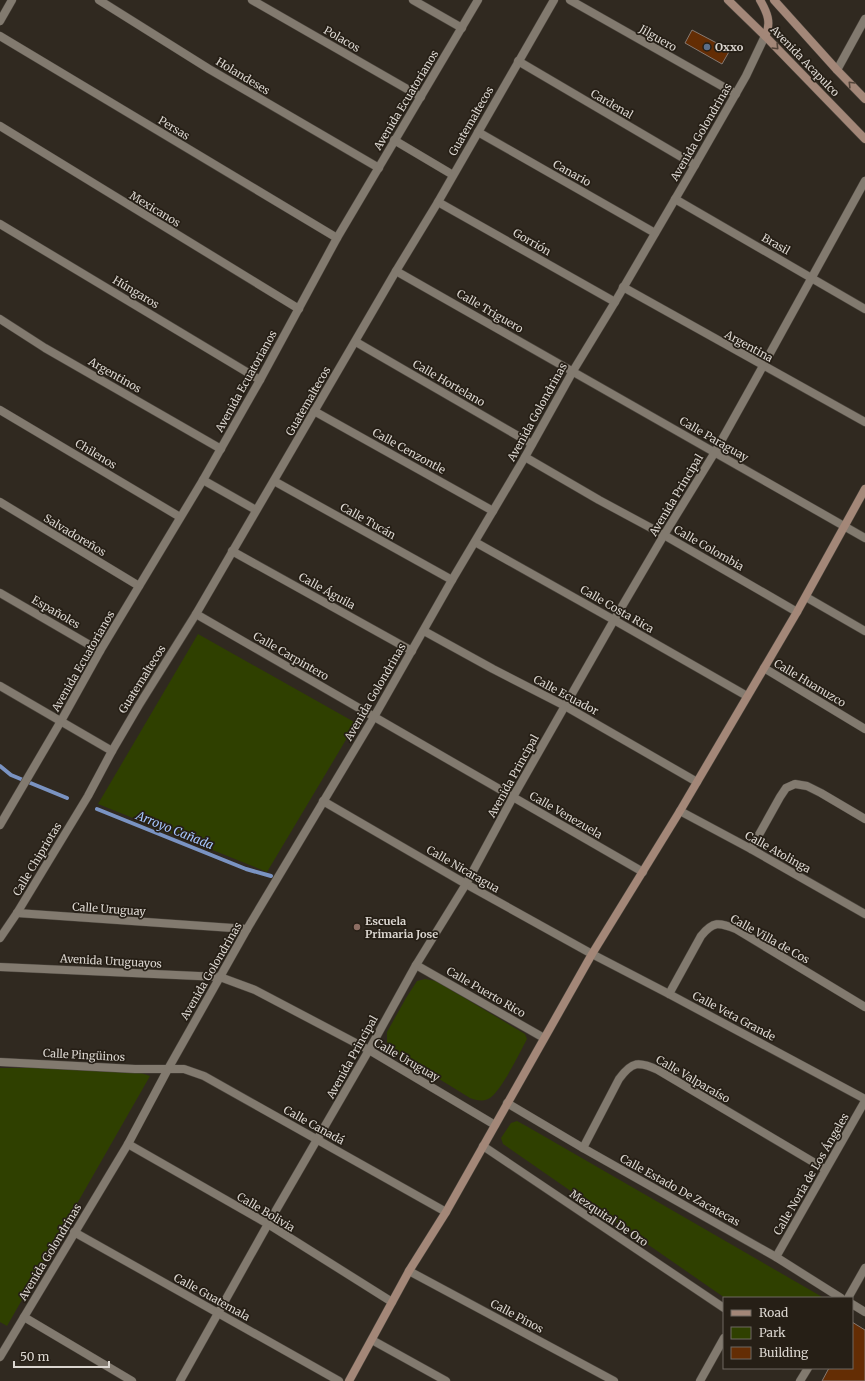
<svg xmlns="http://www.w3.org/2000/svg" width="865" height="1381" viewBox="0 0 865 1381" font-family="Merriweather,serif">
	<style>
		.green { fill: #2f4000 }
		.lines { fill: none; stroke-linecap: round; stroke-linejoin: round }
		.stream { stroke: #7a93c2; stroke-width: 4 }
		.building { fill: #642d04; stroke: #857871 }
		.minor-casing { stroke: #4b453d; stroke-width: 9 }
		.tertiary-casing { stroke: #4b453d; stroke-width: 9 }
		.secondary-casing { stroke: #4b453d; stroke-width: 9 }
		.minor { stroke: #827a6f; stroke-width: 8 }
		.tertiary { stroke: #827a6f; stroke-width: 8 }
		.secondary { stroke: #a38778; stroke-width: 8 }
		.oneway { stroke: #524338 }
		.service-dot { fill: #5c6f8a; stroke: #261f16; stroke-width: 1.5 }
		.education-dot { fill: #8d6e63; stroke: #261f16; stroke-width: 1.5 }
		.labels { text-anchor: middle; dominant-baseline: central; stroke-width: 3.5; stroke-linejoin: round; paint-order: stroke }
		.street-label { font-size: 11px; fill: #dbd6d0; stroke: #261f16 }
		.poi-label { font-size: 11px; font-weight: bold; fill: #dbd6d0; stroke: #261f16; text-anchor: start }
		.water-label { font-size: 12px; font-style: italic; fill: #a5c5fe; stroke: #261f16 }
	</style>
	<rect width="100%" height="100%" fill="#302920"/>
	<g class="green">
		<polygon points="198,634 356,723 267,872 98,804"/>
		<path d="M425,979l11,2 89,53 2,5c-7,13 -27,55 -39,60 -7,3 -12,1 -18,-1l-78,-48 -5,-8v-10l19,-34 11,-17z"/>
		<polygon points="0,1068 127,1068 150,1076 7,1326 0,1322"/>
		<polygon points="517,1121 528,1127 824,1298 725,1298 503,1144 501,1138 511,1123"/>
	</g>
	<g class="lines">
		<g class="stream">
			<polyline points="0,766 11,775 67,798"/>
			<polyline points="97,809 246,869 271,876"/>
		</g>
	</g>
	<g class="building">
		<polygon points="692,30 730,50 722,64 685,43"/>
		<polygon points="852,1322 865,1330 865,1381 822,1381 829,1368 852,1368"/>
	</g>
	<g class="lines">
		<g class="minor-casing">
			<g id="minor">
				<polyline points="99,0 209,69 379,168"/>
				<polyline points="252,0 421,97"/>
				<polyline points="413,0 462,28"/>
				<polyline points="570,0 736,94"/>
				<polyline points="0,21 12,0"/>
				<polyline points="0,36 337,238"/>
				<polyline points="518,61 695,165"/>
				<polyline points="837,70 865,19"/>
				<polyline points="0,126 299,309"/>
				<polyline points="478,132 655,233"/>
				<polyline points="394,140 453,175"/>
				<polyline points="675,199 865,309"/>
				<polyline points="438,202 615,302"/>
				<polyline points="0,224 260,380"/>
				<polyline points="396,271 865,538"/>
				<polyline points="623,287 865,422"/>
				<polyline points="0,319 45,348 221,449"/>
				<polyline points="356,342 532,444"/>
				<polyline points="0,410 180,517"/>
				<polyline points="314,411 493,511"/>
				<polyline points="525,457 599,500 664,535 797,612"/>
				<polyline points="203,480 256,510"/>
				<polyline points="274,481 452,580"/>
				<polyline points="0,502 139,586"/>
				<polyline points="475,542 614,620 747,696"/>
				<polyline points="232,551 412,651"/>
				<polyline points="0,593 100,651"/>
				<polyline points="806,597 865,631"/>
				<polyline points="196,614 643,872"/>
				<polyline points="424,631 493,669 565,706 697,782"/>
				<polyline points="764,668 865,729"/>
				<polyline points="0,686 112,751"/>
				<polyline points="323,801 466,884 592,954 669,994 865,1099"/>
				<polyline points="680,811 751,849 865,914"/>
				<polyline points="0,825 61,721 100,651 203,480 260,380 337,238 478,0"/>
				<polyline points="751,849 780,797 786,788 795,784 807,786 821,793 865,819"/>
				<polyline points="17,913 247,929"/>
				<polyline points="0,938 17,913 88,796 112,751 139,705 196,614 396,271 438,202 554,0"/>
				<polyline points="416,965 544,1038"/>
				<polyline points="0,967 220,977 255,990 369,1050 495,1125"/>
				<path d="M669,994l32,-58c12,-15 18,-14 35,-7l129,78"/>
				<polyline points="0,1062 135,1069 184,1069 204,1076 446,1212"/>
				<polyline points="128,1144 268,1224 392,1302"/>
				<polyline points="483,1146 724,1308"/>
				<path d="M583,1148l36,-69c13,-18 20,-18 39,-9l167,99"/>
				<polyline points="74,1232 339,1381"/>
				<polyline points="776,1257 865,1101"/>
				<polyline points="409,1271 614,1381"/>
				<polyline points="848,1298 865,1268"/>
				<polyline points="24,1317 132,1381"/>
				<polyline points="372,1340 446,1381"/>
				<polyline points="0,1357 128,1144 168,1069 247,929 374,717 452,580 525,457 573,371 615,302 695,165 746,76 765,36"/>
				<polyline points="180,1381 268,1224 369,1050 416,965 466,884 513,797 614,620 664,535 715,452 763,366 865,181"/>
				<polyline points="700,1381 724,1338"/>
				<polyline points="800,1381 808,1368"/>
			</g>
		</g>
		<g class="tertiary-casing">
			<g id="tertiary">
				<polyline points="507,1103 583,1148 776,1257 841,1298"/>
				<polyline points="852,1304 865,1312"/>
			</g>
		</g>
		<g class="secondary-casing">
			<g id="secondary">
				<polyline points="728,0 765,36 865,139"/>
				<path d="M760,0c7,12 12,23 5,36"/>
				<polyline points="774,0 837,70 865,99"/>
				<polyline points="349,1381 409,1271 446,1212 592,954 680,811 797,612 865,489"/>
			</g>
		</g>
		<use href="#minor" class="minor"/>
		<use href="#tertiary" class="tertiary"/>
		<use href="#secondary" class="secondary"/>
	</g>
	<defs><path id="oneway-chevron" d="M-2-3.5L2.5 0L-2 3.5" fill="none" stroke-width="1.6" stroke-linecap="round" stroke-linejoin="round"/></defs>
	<g class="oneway">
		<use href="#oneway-chevron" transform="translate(776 47) rotate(46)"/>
		<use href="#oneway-chevron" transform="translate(851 84) rotate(-134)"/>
	</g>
	<circle class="service-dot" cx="707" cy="47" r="4"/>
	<circle class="education-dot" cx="357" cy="927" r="4"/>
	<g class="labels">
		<g class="street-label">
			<text transform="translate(658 38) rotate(30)">Jilguero</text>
			<text transform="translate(342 39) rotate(30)">Polacos</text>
			<text transform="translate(805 61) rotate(46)">Avenida Acapulco</text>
			<text transform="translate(243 76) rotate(31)">Holandeses</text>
			<text transform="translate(406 100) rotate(-59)">Avenida Ecuatorianos</text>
			<text transform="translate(612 104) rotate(30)">Cardenal</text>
			<text transform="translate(471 121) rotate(-60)">Guatemaltecos</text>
			<text transform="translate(174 128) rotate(31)">Persas</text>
			<text transform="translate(701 132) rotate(-60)">Avenida Golondrinas</text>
			<text transform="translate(572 173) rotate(29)">Canario</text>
			<text transform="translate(155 209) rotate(31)">Mexicanos</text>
			<text transform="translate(532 242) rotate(30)">Gorrión</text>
			<text transform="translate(776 244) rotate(30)">Brasil</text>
			<text transform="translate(136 292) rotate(31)">Húngaros</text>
			<text transform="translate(490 311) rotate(30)">Calle Triguero</text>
			<text transform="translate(749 346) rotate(29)">Argentina</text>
			<text transform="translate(115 375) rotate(30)">Argentinos</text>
			<text transform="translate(246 381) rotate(-61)">Avenida Ecuatorianos</text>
			<text transform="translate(449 383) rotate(30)">Calle Hortelano</text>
			<text transform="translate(308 401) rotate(-60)">Guatemaltecos</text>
			<text transform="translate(537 412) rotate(-61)">Avenida Golondrinas</text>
			<text transform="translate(714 439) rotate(30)">Calle Paraguay</text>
			<text transform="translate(409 451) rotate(29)">Calle Cenzontle</text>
			<text transform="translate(96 454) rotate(31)">Chilenos</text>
			<text transform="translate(676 495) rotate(-59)">Avenida Principal</text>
			<text transform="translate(368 521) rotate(29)">Calle Tucán</text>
			<text transform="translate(75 535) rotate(31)">Salvadoreños</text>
			<text transform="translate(709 548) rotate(30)">Calle Colombia</text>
			<text transform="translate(327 591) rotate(29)">Calle Águila</text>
			<text transform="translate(617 609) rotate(30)">Calle Costa Rica</text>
			<text transform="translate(56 612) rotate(30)">Españoles</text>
			<text transform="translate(291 656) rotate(30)">Calle Carpintero</text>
			<text transform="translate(83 661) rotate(-60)">Avenida Ecuatorianos</text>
			<text transform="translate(142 679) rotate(-58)">Guatemaltecos</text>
			<text transform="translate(810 683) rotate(31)">Calle Huanuzco</text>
			<text transform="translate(375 692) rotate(-60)">Avenida Golondrinas</text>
			<text transform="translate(566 695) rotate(28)">Calle Ecuador</text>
			<text transform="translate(513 776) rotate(-61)">Avenida Principal</text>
			<text transform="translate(566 815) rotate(30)">Calle Venezuela</text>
			<text transform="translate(778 852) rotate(29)">Calle Atolinga</text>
			<text transform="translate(37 859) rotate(-59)">Calle Chipriotas</text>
			<text transform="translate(463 869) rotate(30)">Calle Nicaragua</text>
			<text transform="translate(109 909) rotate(4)">Calle Uruguay</text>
			<text transform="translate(770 939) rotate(29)">Calle Villa de Cos</text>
			<text transform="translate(111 961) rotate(3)">Avenida Uruguayos</text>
			<text transform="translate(211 971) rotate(-60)">Avenida Golondrinas</text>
			<text transform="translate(486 992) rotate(30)">Calle Puerto Rico</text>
			<text transform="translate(734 1016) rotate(28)">Calle Veta Grande</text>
			<text transform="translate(84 1055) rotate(3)">Calle Pingüinos</text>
			<text transform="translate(352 1057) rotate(-61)">Avenida Principal</text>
			<text transform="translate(407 1060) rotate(30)">Calle Uruguay</text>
			<text transform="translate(693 1079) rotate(30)">Calle Valparaíso</text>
			<text transform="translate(314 1125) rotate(29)">Calle Canadá</text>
			<text transform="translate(811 1174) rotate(-60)">Calle Noria de Los Ángeles</text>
			<text transform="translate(680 1190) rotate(29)">Calle Estado De Zacatecas</text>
			<text transform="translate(266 1212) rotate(31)">Calle Bolivia</text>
			<text transform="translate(609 1218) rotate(34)">Mezquital De Oro</text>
			<text transform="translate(50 1252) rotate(-59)">Avenida Golondrinas</text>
			<text transform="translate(212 1297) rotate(29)">Calle Guatemala</text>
			<text transform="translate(517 1316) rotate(28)">Calle Pinos</text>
		</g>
		<g class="poi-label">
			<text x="715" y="47">Oxxo</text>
			<text x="365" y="921">Escuela<tspan x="365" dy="13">Primaria Jose</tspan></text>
		</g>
		<g class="water-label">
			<text transform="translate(175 830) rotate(22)">Arroyo Cañada</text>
		</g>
	</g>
	<rect x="723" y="1297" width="130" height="72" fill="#261f16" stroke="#6e6860"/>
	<rect x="731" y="1310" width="20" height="6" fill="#a38778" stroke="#6e6860"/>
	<text x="759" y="1317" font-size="12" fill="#dbd6d0">Road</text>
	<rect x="731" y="1327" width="20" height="12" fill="#2f4000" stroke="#6e6860"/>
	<text x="759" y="1337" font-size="12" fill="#dbd6d0">Park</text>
	<rect x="731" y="1347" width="20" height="12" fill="#642d04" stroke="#6e6860"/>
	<text x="759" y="1357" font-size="12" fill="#dbd6d0">Building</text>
	<path d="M14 1361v6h95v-6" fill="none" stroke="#dbd6d0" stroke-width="2"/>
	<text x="20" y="1361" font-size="12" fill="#dbd6d0" stroke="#261f16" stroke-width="3" paint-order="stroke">50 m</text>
</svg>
